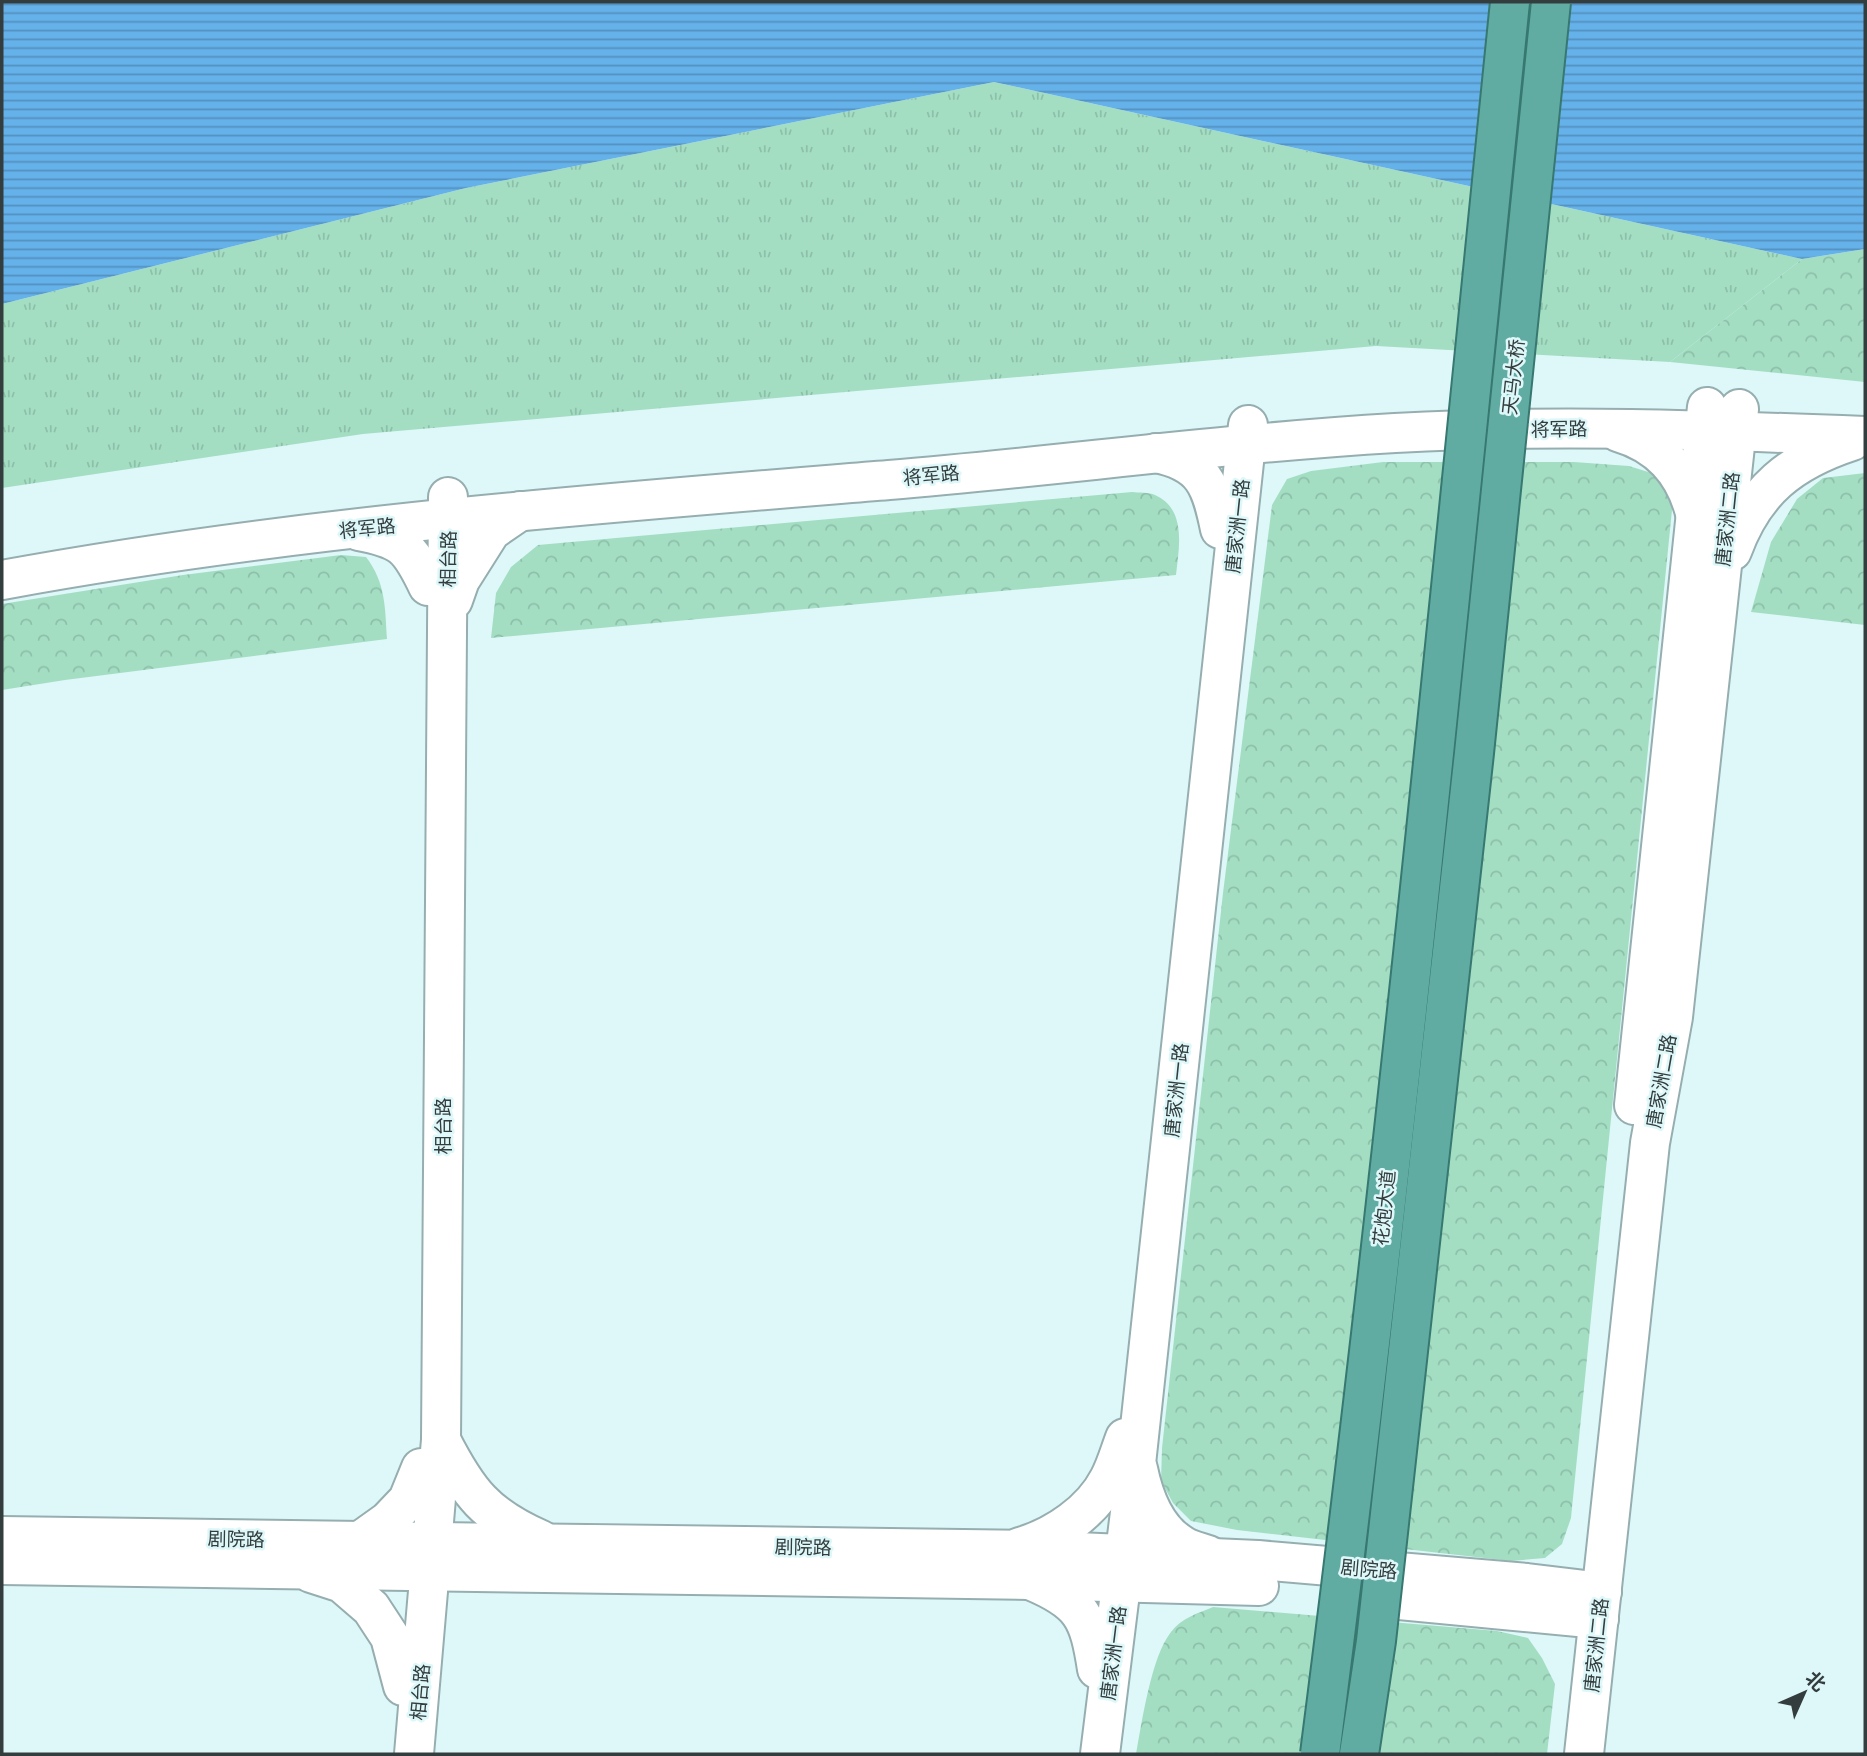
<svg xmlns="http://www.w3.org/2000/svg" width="1867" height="1756" viewBox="0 0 1867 1756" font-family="Manrope,'Noto Sans SC',sans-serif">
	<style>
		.grass { fill: url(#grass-tufts) }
		.park { fill: url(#park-crowns) }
		.water { fill: url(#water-rules) }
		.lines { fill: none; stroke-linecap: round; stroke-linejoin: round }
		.tertiary-casing { stroke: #96aeb0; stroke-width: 42 }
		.tertiary { stroke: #fff; stroke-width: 38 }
		.trunk-bridge-casing { stroke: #377871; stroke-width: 42; stroke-linecap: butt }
		.trunk-bridge { stroke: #60aca3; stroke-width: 38 }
		.labels { text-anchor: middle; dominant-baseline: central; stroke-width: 5; stroke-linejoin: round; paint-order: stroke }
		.street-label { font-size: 19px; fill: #333d3e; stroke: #def8fa }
	</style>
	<defs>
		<pattern id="grass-tufts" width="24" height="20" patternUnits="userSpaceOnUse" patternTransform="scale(1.75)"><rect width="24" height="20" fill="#a3dec3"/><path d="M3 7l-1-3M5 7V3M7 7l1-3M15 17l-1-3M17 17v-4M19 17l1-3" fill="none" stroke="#8dbfa9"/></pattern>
		<pattern id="park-crowns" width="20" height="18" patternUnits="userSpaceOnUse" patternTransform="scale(1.75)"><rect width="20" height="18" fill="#a3dec3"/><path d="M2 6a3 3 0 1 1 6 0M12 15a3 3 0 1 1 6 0" fill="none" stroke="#8dbfa9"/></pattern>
		<pattern id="water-rules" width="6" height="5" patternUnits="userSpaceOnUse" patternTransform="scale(1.75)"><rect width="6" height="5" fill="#65b1ea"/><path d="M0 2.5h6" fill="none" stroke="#5491bf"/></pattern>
	</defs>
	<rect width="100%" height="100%" fill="#def8fa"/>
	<polygon class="grass" points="994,82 1802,259 1670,362 1376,346 363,434 2,488 2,304 466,188"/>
	<g class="park">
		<polygon points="1865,249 1865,382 1670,362 1802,259"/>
		<polygon points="1383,462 1574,462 1629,466 1661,476 1673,500 1571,1518 1562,1544 1545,1558 1511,1561 1237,1530 1191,1521 1173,1503 1161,1481 1162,1448 1223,893 1272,505 1287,479 1311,471"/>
		<polygon points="1865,473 1865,625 1751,612 1771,542 1797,499 1823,478"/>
		<path d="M1132,492c7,1 17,0 23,3 32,14 24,53 21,80l-685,63 5,-45 15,-26 27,-22z"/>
		<path d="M341,555l25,2c20,26 19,51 21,82l-322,41 -63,10v-86l181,-29z"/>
		<path d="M1213,1607l284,24 31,7 14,20 13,26 -8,70h-411c6,-32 15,-97 35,-122 10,-14 28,-19 42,-25z"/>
	</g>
	<polygon class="water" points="2,2 1865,2 1865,249 1802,259 994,82 466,188 2,304"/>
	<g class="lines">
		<g class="tertiary-casing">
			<g id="tertiary">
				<path d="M1618,432c41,12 66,39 77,81"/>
				<path d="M1156,453c48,10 55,32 64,76"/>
				<path d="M359,531c43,8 50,15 69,55"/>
				<path d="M1732,551c22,-61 59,-90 120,-110"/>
				<path d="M2,580c293,-54 591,-76 887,-100 169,-14 337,-37 506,-47 157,-9 314,-3 470,3"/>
				<polyline points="453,600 460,580 491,531 520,511"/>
				<polyline points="1634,1105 1707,407"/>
				<path d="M441,1440c27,53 45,76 100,100"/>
				<path d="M1138,1469c6,29 17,60 44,76 7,5 18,7 26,10"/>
				<polyline points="2,1536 1032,1550 1258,1560 1527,1583 1602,1592"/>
				<polyline points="360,1541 388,1521 408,1500 421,1468"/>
				<path d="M1020,1547c35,-10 72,-35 89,-68 7,-13 11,-28 16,-41"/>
				<polyline points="2,1565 1030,1580 1259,1586"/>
				<polyline points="311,1573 342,1583 371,1608 390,1637 403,1686"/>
				<path d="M1032,1581c50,21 57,36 65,88"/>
				<polyline points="1347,1595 1599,1619"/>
				<polyline points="414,1754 441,1440 448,497"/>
				<polyline points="1100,1754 1136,1464 1248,425"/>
				<polyline points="1584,1754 1650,1143 1673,1017 1739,409"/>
			</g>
		</g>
		<use href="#tertiary" class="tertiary"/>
		<g class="trunk-bridge-casing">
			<g id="trunk-bridge">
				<path d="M1320,1754c75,-582 131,-1168 190,-1752"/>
				<polyline points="1359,1754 1376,1641 1474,753 1551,2"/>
			</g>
		</g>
		<use href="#trunk-bridge" class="trunk-bridge"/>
	</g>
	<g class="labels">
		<g class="street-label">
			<text transform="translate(1513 377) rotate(-84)">天马大桥</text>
			<text transform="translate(1559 429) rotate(-1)">将军路</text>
			<text transform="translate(931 475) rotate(-6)">将军路</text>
			<text transform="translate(1727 519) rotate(-84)">唐家洲二路</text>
			<text transform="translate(1237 526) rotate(-84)">唐家洲一路</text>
			<text transform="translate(367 528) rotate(-6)">将军路</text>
			<text transform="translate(448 559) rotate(-89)">相台路</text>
			<text transform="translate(1661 1081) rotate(-80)">唐家洲二路</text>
			<text transform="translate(1176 1090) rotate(-84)">唐家洲一路</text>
			<text transform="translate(443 1126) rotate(-90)">相台路</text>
			<text transform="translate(1384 1208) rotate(-84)">花炮大道</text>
			<text transform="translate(236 1539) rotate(1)">剧院路</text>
			<text transform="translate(803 1547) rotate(1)">剧院路</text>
			<text transform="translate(1369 1569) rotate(5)">剧院路</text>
			<text transform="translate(1596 1645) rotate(-84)">唐家洲二路</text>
			<text transform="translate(1113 1653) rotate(-83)">唐家洲一路</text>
			<text transform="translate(420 1692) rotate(-85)">相台路</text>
		</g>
	</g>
	<rect width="1867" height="1756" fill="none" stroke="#333d3e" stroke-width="7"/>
	<g transform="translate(1804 1693) rotate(45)" stroke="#def8fa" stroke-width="5" paint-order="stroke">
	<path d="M0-5L12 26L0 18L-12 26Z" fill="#333d3e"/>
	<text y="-10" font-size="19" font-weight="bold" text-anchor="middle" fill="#333d3e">北</text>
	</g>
</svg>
